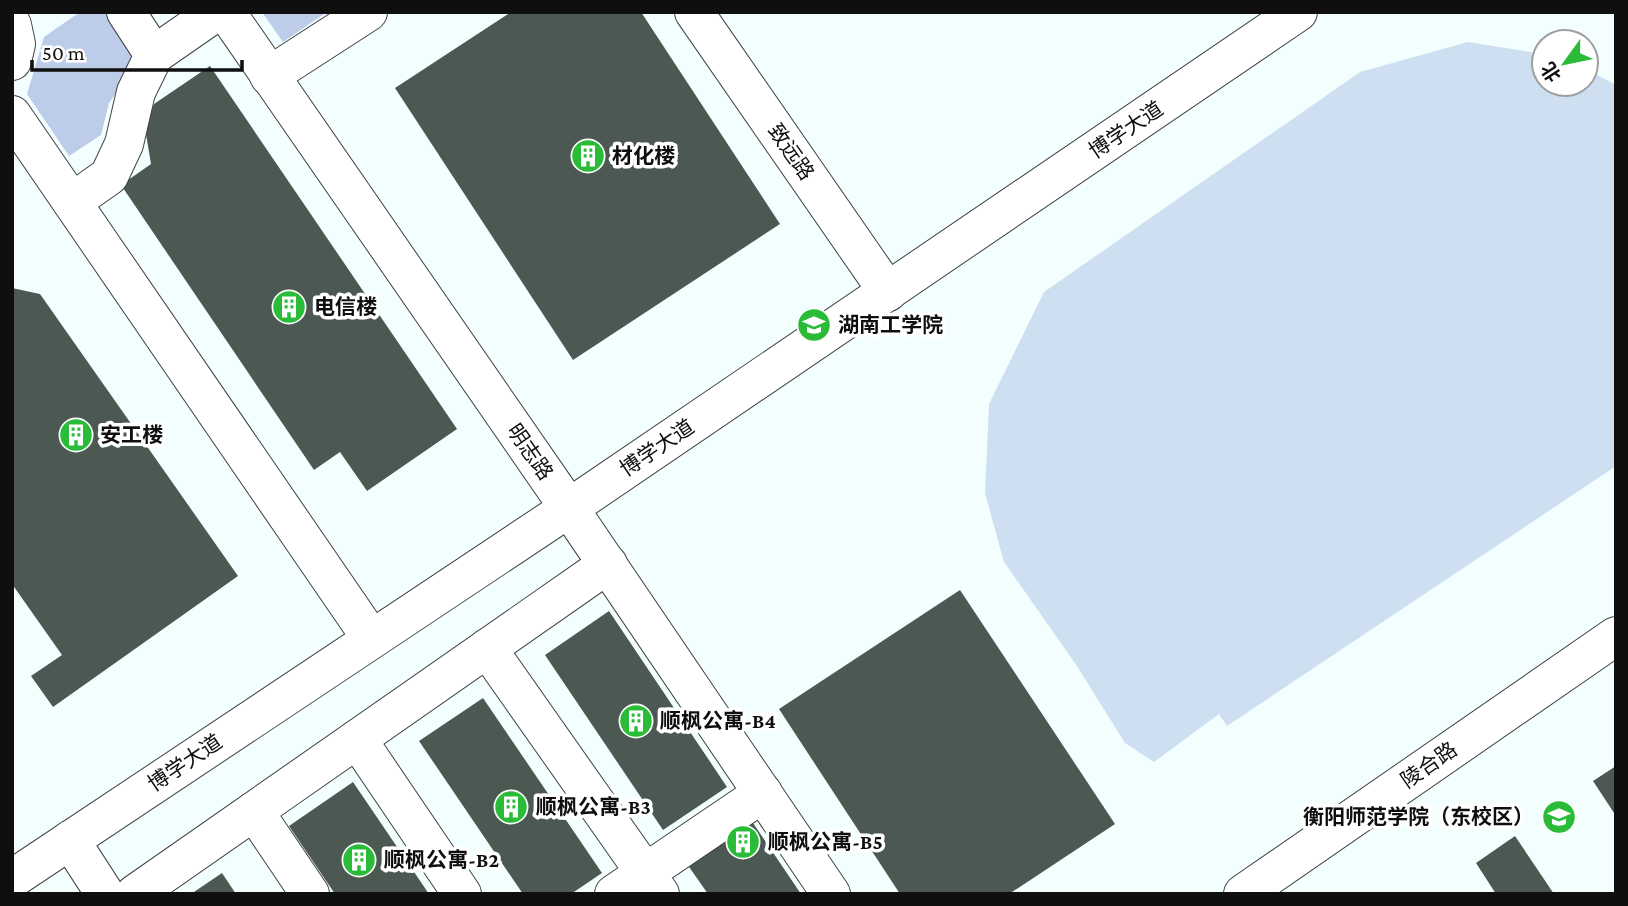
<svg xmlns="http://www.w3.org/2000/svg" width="1628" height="906" viewBox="0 0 1628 906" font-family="'Crimson Pro','Noto Sans SC',serif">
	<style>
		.green { fill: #bccce9 }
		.pitch { fill: #cddff0 }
		.building { fill: #4c5852 }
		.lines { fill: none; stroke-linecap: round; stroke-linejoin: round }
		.minor-casing { stroke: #424242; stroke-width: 40 }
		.minor { stroke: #fff; stroke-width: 38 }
		.labels { text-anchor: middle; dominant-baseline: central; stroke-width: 7; stroke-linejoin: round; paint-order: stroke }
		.street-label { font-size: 21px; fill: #0f0f0f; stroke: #fff }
		.poi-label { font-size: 21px; font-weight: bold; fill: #0f0f0f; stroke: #fff; text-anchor: start }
	</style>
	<rect width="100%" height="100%" fill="#f2fffe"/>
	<g class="green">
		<polygon points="80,12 108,12 140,58 109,103 101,135 69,156 27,94 44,37"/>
		<polygon points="262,12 327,12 283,42"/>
	</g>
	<polygon class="pitch" points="1468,42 1544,54 1544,84 1586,84 1586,69 1616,85 1616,466 1227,726 1219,714 1154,762 1125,743 1077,666 1004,562 985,493 989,404 1044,292 1360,72"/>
	<g class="building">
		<polygon points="511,12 641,12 780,224 573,360 395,88"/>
		<polygon points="210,66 457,429 367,491 340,452 314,470 121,185 151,164 145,128 154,104"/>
		<polygon points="12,288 40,294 238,576 53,707 31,676 62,655 12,584"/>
		<polygon points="960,590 1115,824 1009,894 900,894 779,709"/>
		<polygon points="609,611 727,787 663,830 545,655"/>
		<polygon points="483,698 602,873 571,894 523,894 419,741"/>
		<polygon points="1616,766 1616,816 1593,781"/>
		<polygon points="353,782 429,894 335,894 289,826"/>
		<polygon points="751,820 801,894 708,894 687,864"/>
		<polygon points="1515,836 1554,894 1496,894 1476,863"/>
		<polygon points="222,873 236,894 191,894"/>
	</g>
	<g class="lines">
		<g class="minor-casing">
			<g id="minor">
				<polyline points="126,12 154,55"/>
				<polyline points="226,12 569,508 831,894"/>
				<polyline points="694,12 888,292"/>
				<polyline points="12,25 16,44 12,61"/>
				<polyline points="269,76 368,12"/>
				<polyline points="12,115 371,638"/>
				<polyline points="72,202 109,176 124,144 136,92 154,55 216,12"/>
				<polyline points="487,648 660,894"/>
				<polyline points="357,739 462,894"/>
				<polyline points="254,811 310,894"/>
				<polyline points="70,840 105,894"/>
				<polyline points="12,879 569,508 1298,12"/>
				<polyline points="135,894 608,564"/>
				<polyline points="614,894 763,793"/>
				<polyline points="1243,894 1616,636"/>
			</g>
		</g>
		<use href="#minor" class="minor"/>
	</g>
	<defs>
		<g id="building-disc" transform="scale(1.75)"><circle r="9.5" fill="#2abc39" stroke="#fff"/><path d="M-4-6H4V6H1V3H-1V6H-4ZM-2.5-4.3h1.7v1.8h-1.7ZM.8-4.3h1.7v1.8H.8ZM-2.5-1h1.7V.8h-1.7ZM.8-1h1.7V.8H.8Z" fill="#fff"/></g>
		<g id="university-disc" transform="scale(1.75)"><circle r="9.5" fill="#2abc39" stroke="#fff"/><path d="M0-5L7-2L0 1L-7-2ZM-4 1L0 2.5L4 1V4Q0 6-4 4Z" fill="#fff"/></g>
	</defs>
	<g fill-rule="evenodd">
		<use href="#building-disc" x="588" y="156"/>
		<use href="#building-disc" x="289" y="307"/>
		<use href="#university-disc" x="814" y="325"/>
		<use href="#building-disc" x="76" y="435"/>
		<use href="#building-disc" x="636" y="721"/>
		<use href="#building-disc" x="511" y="807"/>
		<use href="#university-disc" x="1559" y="817"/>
		<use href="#building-disc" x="743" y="842"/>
		<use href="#building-disc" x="359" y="860"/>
	</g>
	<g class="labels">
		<g class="street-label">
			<text transform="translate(1126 130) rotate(-34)">博学大道</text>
			<text transform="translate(791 152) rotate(55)">致远路</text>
			<text transform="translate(657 448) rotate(-34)">博学大道</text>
			<text transform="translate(530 452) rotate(55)">明志路</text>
			<text transform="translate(185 763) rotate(-34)">博学大道</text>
			<text transform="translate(1429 765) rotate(-35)">陵合路</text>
		</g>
		<g class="poi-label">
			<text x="612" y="156">材化楼</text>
			<text x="314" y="307">电信楼</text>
			<text x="838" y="325">湖南工学院</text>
			<text x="100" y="435">安工楼</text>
			<text x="660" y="721">顺枫公寓-B4</text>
			<text x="536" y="807">顺枫公寓-B3</text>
			<text x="1534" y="817" text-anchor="end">衡阳师范学院（东校区）</text>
			<text x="768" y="842">顺枫公寓-B5</text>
			<text x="384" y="860">顺枫公寓-B2</text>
		</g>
	</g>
	<rect width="1628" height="906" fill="none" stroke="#0f0f0f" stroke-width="28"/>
	<g transform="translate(1565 63) rotate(237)"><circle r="33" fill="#ffffff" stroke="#9f9f9f" stroke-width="2"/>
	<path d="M0-5L12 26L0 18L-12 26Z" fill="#2abc39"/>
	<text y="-10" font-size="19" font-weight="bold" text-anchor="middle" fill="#0f0f0f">北</text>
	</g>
	<path d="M32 60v10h210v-10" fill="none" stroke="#0f0f0f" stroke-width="3.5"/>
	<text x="42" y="60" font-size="21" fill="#0f0f0f" stroke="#ffffff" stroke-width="5" paint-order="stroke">50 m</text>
</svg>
